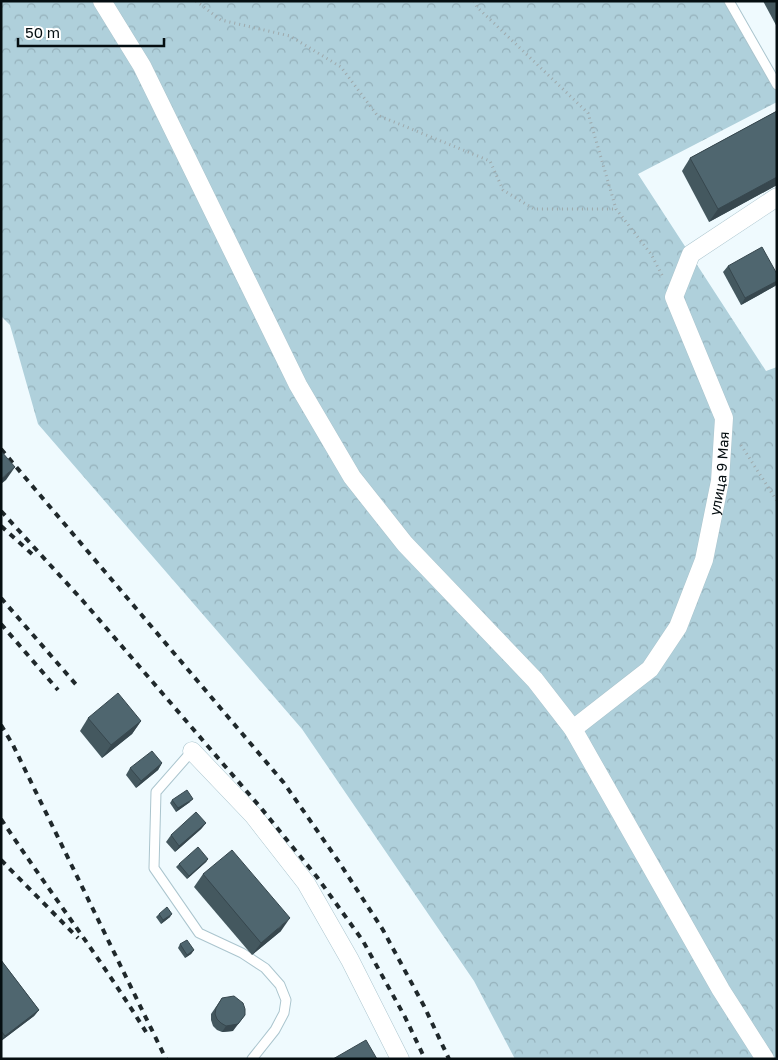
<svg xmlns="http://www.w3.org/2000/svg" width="778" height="1060" viewBox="0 0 778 1060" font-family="'Golos Text',sans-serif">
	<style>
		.forest { fill: url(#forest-crowns) }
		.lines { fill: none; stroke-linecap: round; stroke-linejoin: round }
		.lane-casing { stroke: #abc5ce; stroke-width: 11 }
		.street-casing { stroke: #abc5ce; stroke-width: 19 }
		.path { stroke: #9ea9ac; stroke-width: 3; stroke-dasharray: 1 4; stroke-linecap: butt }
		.lane { stroke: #fff; stroke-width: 9 }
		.street { stroke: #fff; stroke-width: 18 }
		.rail { stroke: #1f282b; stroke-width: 4; stroke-dasharray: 6 6; stroke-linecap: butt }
		.wall { fill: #44585f }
		.shaded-wall { fill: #37474e }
		.building { fill: #4f666f; stroke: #37474e }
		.labels { text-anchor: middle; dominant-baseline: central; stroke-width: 4; stroke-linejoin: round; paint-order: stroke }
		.street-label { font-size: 14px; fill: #050e11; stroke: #fff }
	</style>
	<defs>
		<pattern id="forest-crowns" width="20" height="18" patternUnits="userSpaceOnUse" patternTransform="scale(1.25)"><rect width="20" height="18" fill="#afd0db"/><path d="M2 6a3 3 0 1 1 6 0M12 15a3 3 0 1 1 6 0" fill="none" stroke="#95b1bb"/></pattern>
	</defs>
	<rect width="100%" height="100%" fill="#effafe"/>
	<polygon class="forest" points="1,1 733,1 777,75 777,102 638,174 766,371 777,367 777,1059 515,1059 474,981 302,729 38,424 10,325 1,316"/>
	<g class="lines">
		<g class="lane-casing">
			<g id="lane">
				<polyline points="729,1 777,85"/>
				<polyline points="192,751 156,792 154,868 199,933 242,953 265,968 280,985 286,1000 284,1013 275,1030 252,1059"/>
			</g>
		</g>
		<g class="street-casing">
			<g id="street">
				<polyline points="102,1 142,66 298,385 352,477 405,544 535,680 573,729 721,990 765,1059"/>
				<path id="s1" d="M573,729l77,-60 28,-42 26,-67 16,-79 4,-63 -50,-121 17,-43 86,-57"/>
				<polyline points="192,751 253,815 306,883 350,960 400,1059"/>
			</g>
		</g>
		<g class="path">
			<polyline points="196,1 221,20 290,36 341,67 377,115 490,161 503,190 534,209 616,209"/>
			<polyline points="474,1 477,7 588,113 616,209 651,254 663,277"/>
			<polyline points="741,445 777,501"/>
		</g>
		<use href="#lane" class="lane"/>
		<use href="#street" class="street"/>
		<g class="rail">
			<polyline points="1,449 284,783 339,862 383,930 424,1006 449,1059"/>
			<polyline points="1,511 83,601 261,808 317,877 363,941 405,1017 425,1059"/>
			<polyline points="1,526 32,554"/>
			<polyline points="1,598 79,688"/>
			<polyline points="1,624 58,690"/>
			<polyline points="1,725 13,745 166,1059"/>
			<path d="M1,819c48,72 100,140 145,213"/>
			<polyline points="1,860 78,938"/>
		</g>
	</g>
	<g class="wall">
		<polygon points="763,1 777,1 777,27"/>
		<polygon points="777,111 777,185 709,222 682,171 690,158"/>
		<polygon points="728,266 777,274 777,284 775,286 741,305 723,272"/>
		<polygon points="88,718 141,721 132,734 102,758 80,731"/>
		<polygon points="162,763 158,770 136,788 126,775 130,768"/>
		<polygon points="172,800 190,802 176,812 170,803"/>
		<polygon points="206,823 201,829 175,852 166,842 171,835"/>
		<polygon points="208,859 206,862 187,879 176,867 179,864"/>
		<polygon points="203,874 281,931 252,955 194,887"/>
		<polygon points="159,914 170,917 161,924 156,917"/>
		<polygon points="180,944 194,950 191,954 185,958 178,948"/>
		<polygon points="1,960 39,1010 34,1016 1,1041"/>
		<polygon points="222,998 233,1031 222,1032 217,1030 213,1026 211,1020 211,1014"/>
	</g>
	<g class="shaded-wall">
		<polygon points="777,177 777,185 709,222 718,209"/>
		<polygon points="777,281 777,284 775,286 741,305 745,298"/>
		<polygon points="15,467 6,480 1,484 1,479"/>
		<polygon points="141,721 132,734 102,758 111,745"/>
		<polygon points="162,763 158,770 136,788 141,781"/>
		<polygon points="193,799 190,802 176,812 178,808"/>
		<polygon points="206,823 201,829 175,852 179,846"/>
		<polygon points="208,859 206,862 187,879 189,876"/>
		<polygon points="172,914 170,917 161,924 163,920"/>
		<polygon points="290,918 281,931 252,955 261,943"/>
		<polygon points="194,950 191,954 185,958 187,955"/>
		<polygon points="39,1010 34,1016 1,1041 5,1036"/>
		<polygon points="245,1015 233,1031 222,1032 226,1026"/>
	</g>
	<g class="building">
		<polygon points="777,111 777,177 718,209 690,158"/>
		<polygon points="762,247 777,274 777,281 745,298 728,266"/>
		<polygon points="1,451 15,467 1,479"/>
		<polygon points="118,693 141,721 111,745 88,718"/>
		<polygon points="152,751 162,763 141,781 130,768"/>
		<polygon points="187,790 193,799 178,808 172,800"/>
		<polygon points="196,812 206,823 179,846 171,835"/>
		<polygon points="198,847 208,859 189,876 179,864"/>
		<polygon points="232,850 290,918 261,943 203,874"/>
		<polygon points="167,907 172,914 163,920 159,914"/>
		<polygon points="187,940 194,950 187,955 180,944"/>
		<polygon points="1,960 39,1010 5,1036 1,1031"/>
		<polygon points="234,996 243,1003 245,1009 245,1015 238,1024 226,1026 221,1023 217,1019 215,1014 216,1008 222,998"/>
		<polygon points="366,1040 377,1059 333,1059"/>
	</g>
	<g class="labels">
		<g class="street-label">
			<text stroke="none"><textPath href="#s1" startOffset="308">улица 9 Мая</textPath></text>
		</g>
	</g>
	<rect width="778" height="1060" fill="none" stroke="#050e11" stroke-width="5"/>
	<path d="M18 38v8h146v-8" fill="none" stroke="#050e11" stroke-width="2.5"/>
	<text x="25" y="38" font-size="15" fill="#050e11" stroke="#ffffff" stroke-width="4" paint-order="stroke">50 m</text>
</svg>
